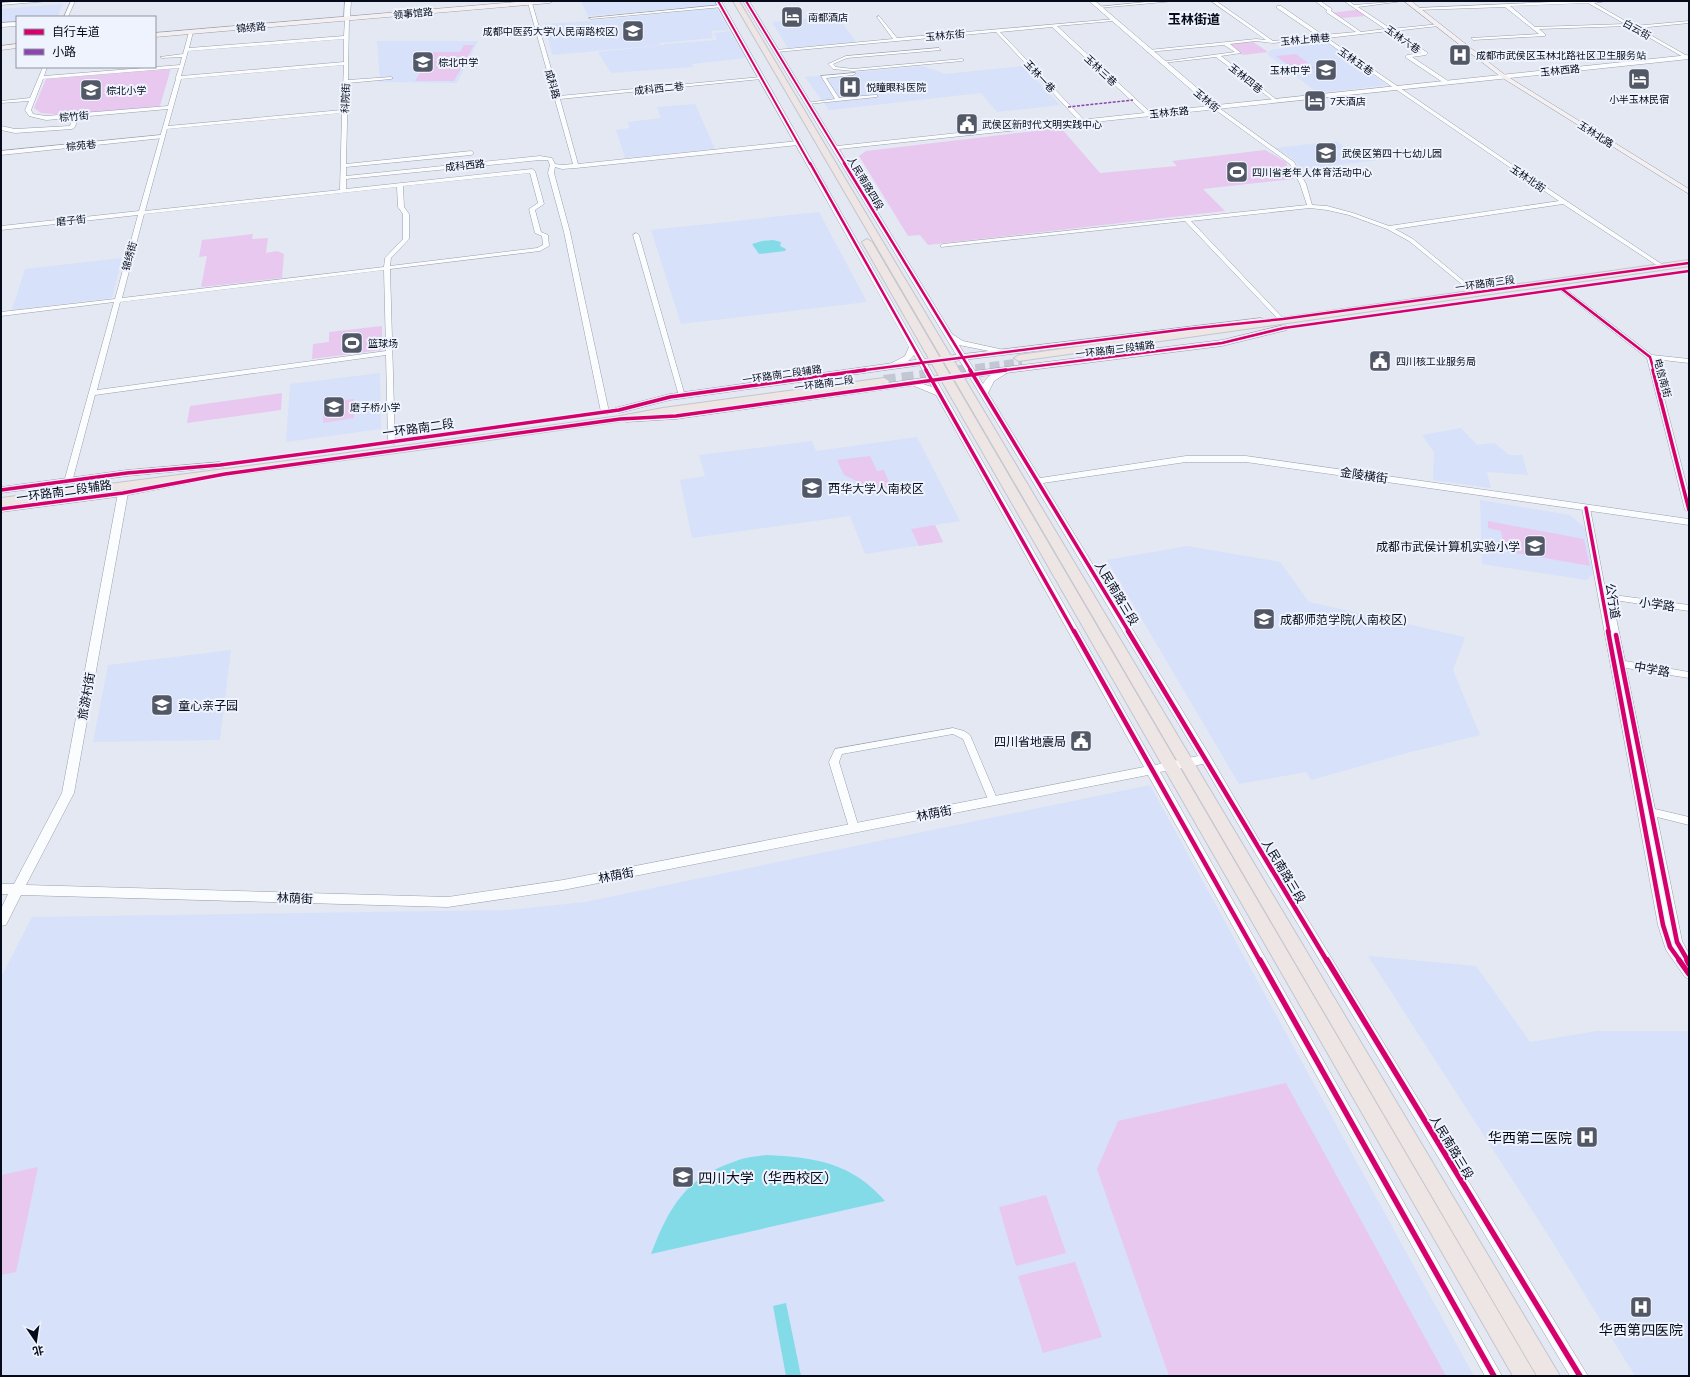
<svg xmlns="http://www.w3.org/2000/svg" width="1690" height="1377" viewBox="0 0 1690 1377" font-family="Lato,'Noto Sans SC',sans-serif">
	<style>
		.built { fill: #d7e1f9 }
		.green { fill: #e8c8ef }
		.water { fill: #83dbe8 }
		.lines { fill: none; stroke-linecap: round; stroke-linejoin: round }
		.primary-tunnel-far1 { stroke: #c2c7d3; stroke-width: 10; stroke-dasharray: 10 4.5; stroke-linecap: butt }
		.primary-tunnel { stroke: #c2c7d3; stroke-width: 12; stroke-dasharray: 12 6; stroke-linecap: butt }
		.minor-casing { stroke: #9a9fac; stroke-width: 1 }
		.tertiary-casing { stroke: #9a9fac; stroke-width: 1 }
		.secondary-casing { stroke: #9a9fac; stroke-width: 1 }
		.primary-casing { stroke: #c3c6cd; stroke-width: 2 }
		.minor { fill: #fbfcfd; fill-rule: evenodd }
		.tertiary { fill: #fbfcfd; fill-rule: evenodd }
		.secondary { fill: #f4f0f1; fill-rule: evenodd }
		.primary { fill: #eee5e5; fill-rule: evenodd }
		.quiet { stroke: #8e44ad; stroke-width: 1.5; stroke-dasharray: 3 1.5; stroke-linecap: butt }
		.cycleway-far4-casing { stroke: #eef3fd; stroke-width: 3.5 }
		.cycleway-far3-casing { stroke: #eef3fd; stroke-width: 4 }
		.cycleway-far2-casing { stroke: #eef3fd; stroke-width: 5.5 }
		.cycleway-far1-casing { stroke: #eef3fd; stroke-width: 7 }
		.cycleway-casing { stroke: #eef3fd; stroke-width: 8 }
		.cycleway-far4 { stroke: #d6006c; stroke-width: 2 }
		.cycleway-far3 { stroke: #d6006c; stroke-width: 2.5 }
		.cycleway-far2 { stroke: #d6006c; stroke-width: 3.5 }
		.cycleway-far1 { stroke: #d6006c; stroke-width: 4.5 }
		.cycleway { stroke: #d6006c; stroke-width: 5.5 }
		.labels { text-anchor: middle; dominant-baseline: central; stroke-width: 4; stroke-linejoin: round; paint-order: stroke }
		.far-street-label { font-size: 10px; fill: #050b1b; stroke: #eef3fd }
		.far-poi-label { font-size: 10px; fill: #050b1b; stroke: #eef3fd; text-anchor: start }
		.street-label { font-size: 12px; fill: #050b1b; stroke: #eef3fd }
		.poi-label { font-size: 12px; fill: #050b1b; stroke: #eef3fd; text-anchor: start }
		.far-district-label { font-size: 13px; font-weight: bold; fill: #050b1b; stroke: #eef3fd }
		.near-poi-label { font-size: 14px; fill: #050b1b; stroke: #eef3fd; text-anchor: end }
	</style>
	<rect width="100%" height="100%" fill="#e3e8f3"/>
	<g class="built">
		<polygon points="581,1 714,1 717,5 588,16"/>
		<polygon points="63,4 57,17 17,17 17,22 1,23 1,9"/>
		<polygon points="717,8 729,30 711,31 713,38 659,43 661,45 552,55 545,24 590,21"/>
		<polygon points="837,16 856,42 788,48 772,22"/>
		<polygon points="729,31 746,58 692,64 693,67 611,73 598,52 663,45 664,44 717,40 714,33"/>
		<polygon points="1322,39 1387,85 1318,93 1267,54 1271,50 1292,47 1286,43"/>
		<polygon points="377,41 478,41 457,83 380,82"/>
		<polygon points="923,66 945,74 1023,66 1060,105 997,112 981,93 829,110 805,77"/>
		<polygon points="695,104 715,149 625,158 616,130 629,128 628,122 661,118 657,107"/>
		<polygon points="1337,141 1344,147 1361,147 1379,160 1303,169 1290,157 1275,148"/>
		<polygon points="819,212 867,302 681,324 651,230"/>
		<polygon points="122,258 112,298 12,310 25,269"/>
		<polygon points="380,373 381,429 286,442 290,384"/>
		<polygon points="1461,428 1477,445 1495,443 1509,455 1522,455 1528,475 1487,472 1491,488 1433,480 1434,452 1422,435"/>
		<polygon points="917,437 960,521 935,525 943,542 865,554 850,516 692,538 680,480 705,476 699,455 812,441 816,451"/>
		<polygon points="1480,500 1570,515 1585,528 1593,573 1587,580 1482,564"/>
		<polygon points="1187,546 1280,562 1309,602 1465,637 1453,670 1480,735 1407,753 1311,780 1306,772 1239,784 1107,560"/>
		<polygon points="231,650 220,740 93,742 108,665"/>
		<polygon points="1150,785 1474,1376 1,1376 1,977 32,917 509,910 585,902"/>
		<polygon points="1368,956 1476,966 1530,1042 1597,1031 1689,1031 1689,1376 1635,1376 1550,1238"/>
	</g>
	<g class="green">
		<polygon points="1355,10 1358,10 1365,16 1342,18 1331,13"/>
		<polygon points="1253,42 1268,52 1243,55 1228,44"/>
		<polygon points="464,45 474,45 454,81 415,81 433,52 460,52"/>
		<polygon points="1296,54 1315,68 1295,70 1276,56"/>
		<polygon points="171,68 160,106 65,115 41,113 34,108 46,79"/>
		<polygon points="1061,128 1100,173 1177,166 1172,161 1265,150 1286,162 1293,179 1203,189 1225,211 928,245 920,235 908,236 859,156 866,151"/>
		<polygon points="253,234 252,239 268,238 266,253 277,251 284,254 282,278 201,287 207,256 199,257 202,240"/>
		<polygon points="382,326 382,350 312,359 313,344 329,342 329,332"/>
		<polygon points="282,393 281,410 187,423 190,406"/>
		<polygon points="354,399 354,418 323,423 323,403"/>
		<polygon points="870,456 877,471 884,470 891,487 873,489 844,475 837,460"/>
		<polygon points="1488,521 1584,539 1590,566 1505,551 1501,531 1488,528"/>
		<polygon points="935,525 943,542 919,546 911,529"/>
		<polygon points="1286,1083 1446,1376 1169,1376 1097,1169 1118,1121"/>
		<polygon points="38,1167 16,1272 1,1275 1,1175"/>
		<polygon points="1046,1195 1066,1253 1016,1266 999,1207"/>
		<polygon points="1075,1262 1102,1337 1043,1353 1018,1276"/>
	</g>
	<g class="water">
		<polygon points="773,240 781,242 780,246 786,249 785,251 759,254 752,244 762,241"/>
		<path d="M766,1155c49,2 86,8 119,46l-234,53c18,-47 35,-77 85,-93 9,-4 20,-4 30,-6z"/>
		<polygon points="786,1303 801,1376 786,1376 773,1306"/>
	</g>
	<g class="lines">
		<polyline class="primary-tunnel-far1" points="961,371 1022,363"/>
		<polyline class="primary-tunnel" points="884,381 969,370"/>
		<g class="minor-casing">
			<g id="minor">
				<polygon points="27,1 49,1 1,5 1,3"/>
				<polygon points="71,1 75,1 68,17 64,17"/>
				<polygon points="1156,1 1174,1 1099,8 1097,7"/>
				<polygon points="1211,1 1216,1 1273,41 1318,36 1277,8 1277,6 1281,6 1323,35 1356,32 1326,12 1327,10 1315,1 1320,1 1332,9 1331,11 1361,32 1385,29 1344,1 1349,1 1354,5 1403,1 1358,7 1391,29 1440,24 1438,26 1394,31 1428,53 1426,55 1412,57 1448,81 1448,83 1444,83 1405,57 1407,55 1421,53 1389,31 1327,38 1520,170 1666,267 1661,268 1563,204 1395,229 1413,239 1477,292 1478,293 1475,295 1409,241 1387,229 1349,215 1327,210 1310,208 1191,221 1281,316 1281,318 1277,318 1185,221 941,247 941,245 943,244 1307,205 1300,184 1290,164 1213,108 1213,106 1215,105 1294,162 1306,184 1312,205 1327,206 1353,213 1389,226 1559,201 1321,38 1273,43 1256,41 1230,44 1241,53 1221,56 1277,100 1277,101 1275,102 1216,57 1162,63 1160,62 1235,52 1224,45 1147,52 1149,50 1256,39 1266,40"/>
				<path d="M1575,1h32l-13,2 40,23 55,-5v2l-51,5 51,29 -4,1 -56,-32 -90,3 6,5v2l-72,4 -2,-2 68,-4 -34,-27 -88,3 -2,-1 2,-1zM1588,3l37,21 -90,3 -25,-21z"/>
				<path d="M530,2l2,1 27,93 202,-19 2,1 -2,1 -201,20 18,65 220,-23 3,2 -3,2 -222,23 -14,1 -7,-2 -1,6 16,59 39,180 -1,2h-6l-1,-2 -37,-180 -16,-59 2,-8 -2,-5h-8l-194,19v10l186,-20 3,2 9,33 -9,6 6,22 7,3 1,11 -9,5 -150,18 5,175h-3l-4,-2 -2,-87 -291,40 -23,87 -4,2h-3l-1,-2 50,-180 -113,14v-4l114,-13 23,-84 -137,15v-4l138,-15 29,-102 -90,8 -3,10 -3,2 -57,4 -14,-3v-4l14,3 55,-3 3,-8 -27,2 -17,-4 -4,-6 4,-9 -28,2v-2l29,-3 13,-31h4l-3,9 136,-11 2,-8 -20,1 -2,-1 23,-3 6,-22 2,-1 2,1 -4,16 155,-12 1,-18 2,-1 2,1 -1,62 43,-3 2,1 -2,1 -43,4 -2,81 125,-13 3,2 -3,2 -125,12v9l194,-20 12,2 3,6 7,1 11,-1 -45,-161zM344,39v23l-163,14 7,-25zM344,65l-2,45 -174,16 13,-47zM179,68l-3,9 -1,1 1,1 -8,27 -122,10 -13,-2 -2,-4 12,-31zM342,113l-2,77 -195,21 22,-82zM530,173l8,30 -9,6 6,24 7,3 1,9 -6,3 -147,18 1,-8 18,-19v-25l-5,-7 -1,-21zM397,187l1,20 5,7v25l-18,19 -1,9 -262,31 22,-84zM384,270l2,81 -289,39 23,-88z"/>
				<polygon points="721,5 723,7 591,19 589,18"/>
				<polygon points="879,16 897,38 1115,19 1113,21 1057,26 1152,114 1147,115 1052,27 1000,32 1085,121 1085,123 1081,123 996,32 776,52 774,51 776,50 893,39 877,17"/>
				<polygon points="939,48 941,50 847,58 833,64 836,67 853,69 962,59 964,60 962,61 853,71 833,69 828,64 846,56"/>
				<polygon points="855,73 855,74 853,75 826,78 839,98 875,95 877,95 877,97 808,104 806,103 835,99 821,76"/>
				<polygon points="636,233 639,235 685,396 684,397 680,397 679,396 633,235"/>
				<polygon points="1560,288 1564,288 1652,355 1689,359 1689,363 1654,359 1689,495 1689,512 1685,510 1647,358 1560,290"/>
				<polygon points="1583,506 1589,506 1590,508 1606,594 1689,605 1689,611 1607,599 1609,611 1614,611 1615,613 1625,661 1689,672 1689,678 1626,668 1655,809 1689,817 1689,825 1657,817 1682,941 1689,954 1689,979 1685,977 1666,950 1658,925 1582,508"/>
				<polygon points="953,728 964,731 970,735 998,801 996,804 990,804 963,739 953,734 842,754 839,762 859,828 858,831 854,832 850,831 829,762 835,749"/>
			</g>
		</g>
		<g class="tertiary-casing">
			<g id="tertiary">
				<polygon points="345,1 351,1 350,18 347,20 344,18"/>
				<path d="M715,1h6l434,764 43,-9 -455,-755h6l88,145 373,-40 -121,-105h6l122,104 472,-50v4l-850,90 113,185 11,7 41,9 4,2 -4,2 -45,-9 24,39c5,-9 13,-13 23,-16l4,3 -16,10 -6,12 52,85 146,-22h60l443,63v6l-443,-63h-60l-143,21 167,273 52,89 326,531h-18l-316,-525 -51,-87 -43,8 342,604h-17l-337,-601 -585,115 -115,17 -427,-12 -15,30 -5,1v-17l7,-15h-7v-10h13l48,-91 56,-300 5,-3 5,3 -54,300 -48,92 422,12 115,-17 581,-113 -208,-372 -29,-12 4,-3 21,7 -18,-32c-6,8 -15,11 -24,13l-4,-2 19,-10 4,-9z"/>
				<polygon points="17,22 17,26 1,27 1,23"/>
				<polygon points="161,135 163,136 163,138 1,155 1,151"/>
			</g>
		</g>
		<g class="secondary-casing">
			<g id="secondary">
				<polygon points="528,1 553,1 550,3 155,37 155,33"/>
				<polygon points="1404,1 1411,1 1505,75 1689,189 1689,194 1501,77"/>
				<polygon points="17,44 17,48 1,50 1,46"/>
				<polygon points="1261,318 1266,321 1264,323 922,365 670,400 619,413 614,410 615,408 670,394 922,359"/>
				<polygon points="1284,325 1289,328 1287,330 1222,346 958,379 676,419 626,422 621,419 626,416 676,413 958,373 1222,340"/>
				<polygon points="220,462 225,465 224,467 127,476 1,493 1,487 127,470"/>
				<polygon points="195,476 199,477 200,479 199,481 123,496 1,512 1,506 123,490"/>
			</g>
		</g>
		<g class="primary-casing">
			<g id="primary">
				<polygon points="733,1 739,1 1560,1376 1537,1376"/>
				<polygon points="867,239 872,242 1536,1376 1513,1376 862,242"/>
				<polygon points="1689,260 1689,266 1019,361 1014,358 1019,355"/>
				<polygon points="884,378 889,381 888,383 440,447 1,506 1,498 440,441 620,416 663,408"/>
			</g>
		</g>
		<use href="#minor" class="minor"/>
		<use href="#tertiary" class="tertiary"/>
		<use href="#secondary" class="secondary"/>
		<use href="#primary" class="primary"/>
		<polyline class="quiet" points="1068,107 1133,100"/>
		<g class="cycleway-far4-casing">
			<g id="cycleway-far4">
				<polyline points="718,1 810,164"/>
				<polyline points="746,1 845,164"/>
			</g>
		</g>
		<g class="cycleway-far3-casing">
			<g id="cycleway-far3">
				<polyline points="810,163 927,371"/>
				<polyline points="844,163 971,371"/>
				<polyline points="1562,289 1650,357 1654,371"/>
				<polyline points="857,371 1187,329 1283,319 1689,263"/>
				<polyline points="998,371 1222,343 1284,328 1689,271"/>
			</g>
		</g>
		<g class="cycleway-far2-casing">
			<g id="cycleway-far2">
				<polyline points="926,370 1074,632"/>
				<polyline points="970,370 1129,632"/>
				<polyline points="1653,370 1689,510"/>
				<polyline points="1,490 127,473 220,465 355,447 619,410 670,397 865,370"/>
				<polyline points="1586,508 1609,632"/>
				<polyline points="1,509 123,493 225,474 620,419 676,416 1006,370"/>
			</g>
		</g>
		<g class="cycleway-far1-casing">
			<g id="cycleway-far1">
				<polyline points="1074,631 1260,961"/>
				<polyline points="1128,631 1327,961"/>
				<polyline points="1608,631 1663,925 1670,947 1680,961"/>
				<polyline points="1616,635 1677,942 1688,961"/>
			</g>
		</g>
		<g class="cycleway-casing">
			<g id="cycleway">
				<polyline points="1260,960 1494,1376"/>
				<polyline points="1327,960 1580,1376"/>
				<polyline points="1679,960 1689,974"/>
				<polyline points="1687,960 1689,964"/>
			</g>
		</g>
		<use href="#cycleway-far4" class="cycleway-far4"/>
		<use href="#cycleway-far3" class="cycleway-far3"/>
		<use href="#cycleway-far2" class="cycleway-far2"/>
		<use href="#cycleway-far1" class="cycleway-far1"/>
		<use href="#cycleway" class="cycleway"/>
	</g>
	<defs>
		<g id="hotel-square" transform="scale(1.15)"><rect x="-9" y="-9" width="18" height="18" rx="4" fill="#535867" stroke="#eef3fd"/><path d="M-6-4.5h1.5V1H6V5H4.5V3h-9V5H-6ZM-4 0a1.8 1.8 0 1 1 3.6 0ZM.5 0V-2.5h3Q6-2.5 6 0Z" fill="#fff"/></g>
		<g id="university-square" transform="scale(1.15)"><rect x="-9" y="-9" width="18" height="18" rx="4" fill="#535867" stroke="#eef3fd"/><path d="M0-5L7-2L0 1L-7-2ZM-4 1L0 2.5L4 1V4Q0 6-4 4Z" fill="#fff"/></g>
		<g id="hospital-square" transform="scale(1.15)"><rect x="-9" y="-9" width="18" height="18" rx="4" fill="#535867" stroke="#eef3fd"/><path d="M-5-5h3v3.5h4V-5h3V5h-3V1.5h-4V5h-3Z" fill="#fff"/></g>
		<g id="school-square" transform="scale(1.15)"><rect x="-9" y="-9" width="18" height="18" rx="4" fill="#535867" stroke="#eef3fd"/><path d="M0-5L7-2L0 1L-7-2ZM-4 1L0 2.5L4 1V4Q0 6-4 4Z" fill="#fff"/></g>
		<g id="civic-square" transform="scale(1.15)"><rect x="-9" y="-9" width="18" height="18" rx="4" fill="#535867" stroke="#eef3fd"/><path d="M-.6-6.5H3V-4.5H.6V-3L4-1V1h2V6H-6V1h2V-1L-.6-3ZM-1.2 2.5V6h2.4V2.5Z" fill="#fff"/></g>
		<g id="stadium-square" transform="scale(1.15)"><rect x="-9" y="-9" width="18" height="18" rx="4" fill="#535867" stroke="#eef3fd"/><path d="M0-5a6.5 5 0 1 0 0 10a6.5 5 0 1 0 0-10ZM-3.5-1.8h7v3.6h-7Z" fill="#fff"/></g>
	</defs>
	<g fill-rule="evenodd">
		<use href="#hotel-square" x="792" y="17"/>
		<use href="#university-square" x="633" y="31"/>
		<use href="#hospital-square" x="1460" y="55"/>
		<use href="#school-square" x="423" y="62"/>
		<use href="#school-square" x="1326" y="70"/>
		<use href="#hotel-square" x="1639" y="79"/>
		<use href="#hospital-square" x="850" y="87"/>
		<use href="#school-square" x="91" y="90"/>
		<use href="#hotel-square" x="1315" y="101"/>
		<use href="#civic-square" x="967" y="124"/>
		<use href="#school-square" x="1326" y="153"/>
		<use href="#stadium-square" x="1237" y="172"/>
		<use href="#stadium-square" x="352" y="343"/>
		<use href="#civic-square" x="1380" y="361"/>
		<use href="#school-square" x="334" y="407"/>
		<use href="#university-square" x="812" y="488"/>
		<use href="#school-square" x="1535" y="546"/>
		<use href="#school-square" x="1264" y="619"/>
		<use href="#school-square" x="162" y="705"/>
		<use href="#civic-square" x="1081" y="741"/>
		<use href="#hospital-square" x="1587" y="1137"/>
		<use href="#university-square" x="683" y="1177"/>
		<use href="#hospital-square" x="1641" y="1307"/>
	</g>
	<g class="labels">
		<g class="far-street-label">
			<text transform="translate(413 13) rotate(-5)">领事馆路</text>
			<text transform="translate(251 27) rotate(-5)">锦绣路</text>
			<text transform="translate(1637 29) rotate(29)">白云街</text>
			<text transform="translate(945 35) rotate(-5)">玉林东街</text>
			<text transform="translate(1305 39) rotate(-5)">玉林上横巷</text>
			<text transform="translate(1403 39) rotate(35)">玉林六巷</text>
			<text transform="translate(1356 61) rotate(35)">玉林五巷</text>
			<text transform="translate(1101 70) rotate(43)">玉林三巷</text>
			<text transform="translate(1560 70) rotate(-6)">玉林西路</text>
			<text transform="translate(1040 76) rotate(47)">玉林一巷</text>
			<text transform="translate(1246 78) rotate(39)">玉林四巷</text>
			<text transform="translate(553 84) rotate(74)">成科路</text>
			<text transform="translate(659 88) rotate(-6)">成科西二巷</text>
			<text transform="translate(345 98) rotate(-88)">科院街</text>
			<text transform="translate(1207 100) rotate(40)">玉林街</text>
			<text transform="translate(1169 112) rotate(-6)">玉林东路</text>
			<text transform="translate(74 116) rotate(-5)">棕竹街</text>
			<text transform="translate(1596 134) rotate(32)">玉林北路</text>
			<text transform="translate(81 145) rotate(-6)">棕苑巷</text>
			<text transform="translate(465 165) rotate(-6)">成科西路</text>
			<text transform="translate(1528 178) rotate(34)">玉林北街</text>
			<text transform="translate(866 183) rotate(59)">人民南路四段</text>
			<text transform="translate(71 220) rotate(-6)">磨子街</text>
			<text transform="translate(129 256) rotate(-75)">锦绣街</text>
			<text transform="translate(1485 283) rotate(-8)">一环路南三段</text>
			<text transform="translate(1115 349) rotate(-7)">一环路南三段辅路</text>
			<text transform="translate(782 374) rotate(-8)">一环路南二段辅路</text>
			<text transform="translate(1663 378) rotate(75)">电信南街</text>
			<text transform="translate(824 383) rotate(-8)">一环路南二段</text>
		</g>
		<g class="far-poi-label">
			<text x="808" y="17">南都酒店</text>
			<text x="618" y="31" text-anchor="end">成都中医药大学(人民南路校区)</text>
			<text x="1476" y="55">成都市武侯区玉林北路社区卫生服务站</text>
			<text x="438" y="62">棕北中学</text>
			<text x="1310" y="70" text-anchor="end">玉林中学</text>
			<text x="866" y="87">悦瞳眼科医院</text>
			<text x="106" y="90">棕北小学</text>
			<text x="1639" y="99" text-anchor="middle">小半玉林民宿</text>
			<text x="1330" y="101">7天酒店</text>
			<text x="982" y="124">武侯区新时代文明实践中心</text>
			<text x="1342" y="153">武侯区第四十七幼儿园</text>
			<text x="1252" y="172">四川省老年人体育活动中心</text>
			<text x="368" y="343">篮球场</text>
			<text x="1396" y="361">四川核工业服务局</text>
			<text x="350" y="407">磨子桥小学</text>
		</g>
		<g class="street-label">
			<text transform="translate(418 428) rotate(-8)">一环路南二段</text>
			<text transform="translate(1364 475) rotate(8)">金陵横街</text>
			<text transform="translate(64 491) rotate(-8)">一环路南二段辅路</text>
			<text transform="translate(1117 593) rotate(59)">人民南路三段</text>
			<text transform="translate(1613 601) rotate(80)">公行道</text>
			<text transform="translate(1657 604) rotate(8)">小学路</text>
			<text transform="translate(1652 669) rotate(10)">中学路</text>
			<text transform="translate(86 696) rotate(-80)">旅游村街</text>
			<text transform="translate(934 813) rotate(-11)">林荫街</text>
			<text transform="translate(1284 871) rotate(59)">人民南路三段</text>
			<text transform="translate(616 875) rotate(-11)">林荫街</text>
			<text transform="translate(295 898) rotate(2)">林荫街</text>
			<text transform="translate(1452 1147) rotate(59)">人民南路三段</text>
		</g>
		<g class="poi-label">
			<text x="828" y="488">西华大学人南校区</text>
			<text x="1520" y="546" text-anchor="end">成都市武侯计算机实验小学</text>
			<text x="1280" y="619">成都师范学院(人南校区)</text>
			<text x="178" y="705">童心亲子园</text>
			<text x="1066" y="741" text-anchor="end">四川省地震局</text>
		</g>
		<g class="far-district-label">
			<text x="1194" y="19">玉林街道</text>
		</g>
		<g class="near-poi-label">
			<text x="1572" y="1137">华西第二医院</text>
			<text x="698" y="1177" text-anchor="start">四川大学（华西校区）</text>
			<text x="1641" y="1329" text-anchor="middle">华西第四医院</text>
		</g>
	</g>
	<rect width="1690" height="1377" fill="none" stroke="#050b1b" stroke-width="4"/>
	<rect x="16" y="16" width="140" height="52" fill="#eef3fd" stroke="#9196a3"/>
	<rect x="24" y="29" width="20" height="6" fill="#d6006c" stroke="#9196a3"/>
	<text x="52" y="36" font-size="12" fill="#050b1b">自行车道</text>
	<rect x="24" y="49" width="20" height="6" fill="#8e44ad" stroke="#9196a3"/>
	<text x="52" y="56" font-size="12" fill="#050b1b">小路</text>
	<g transform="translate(36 1341) rotate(167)" stroke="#eef3fd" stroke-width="3" paint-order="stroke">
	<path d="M0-3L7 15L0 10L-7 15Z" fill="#050b1b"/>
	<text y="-6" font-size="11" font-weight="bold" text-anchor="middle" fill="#050b1b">北</text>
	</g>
</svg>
